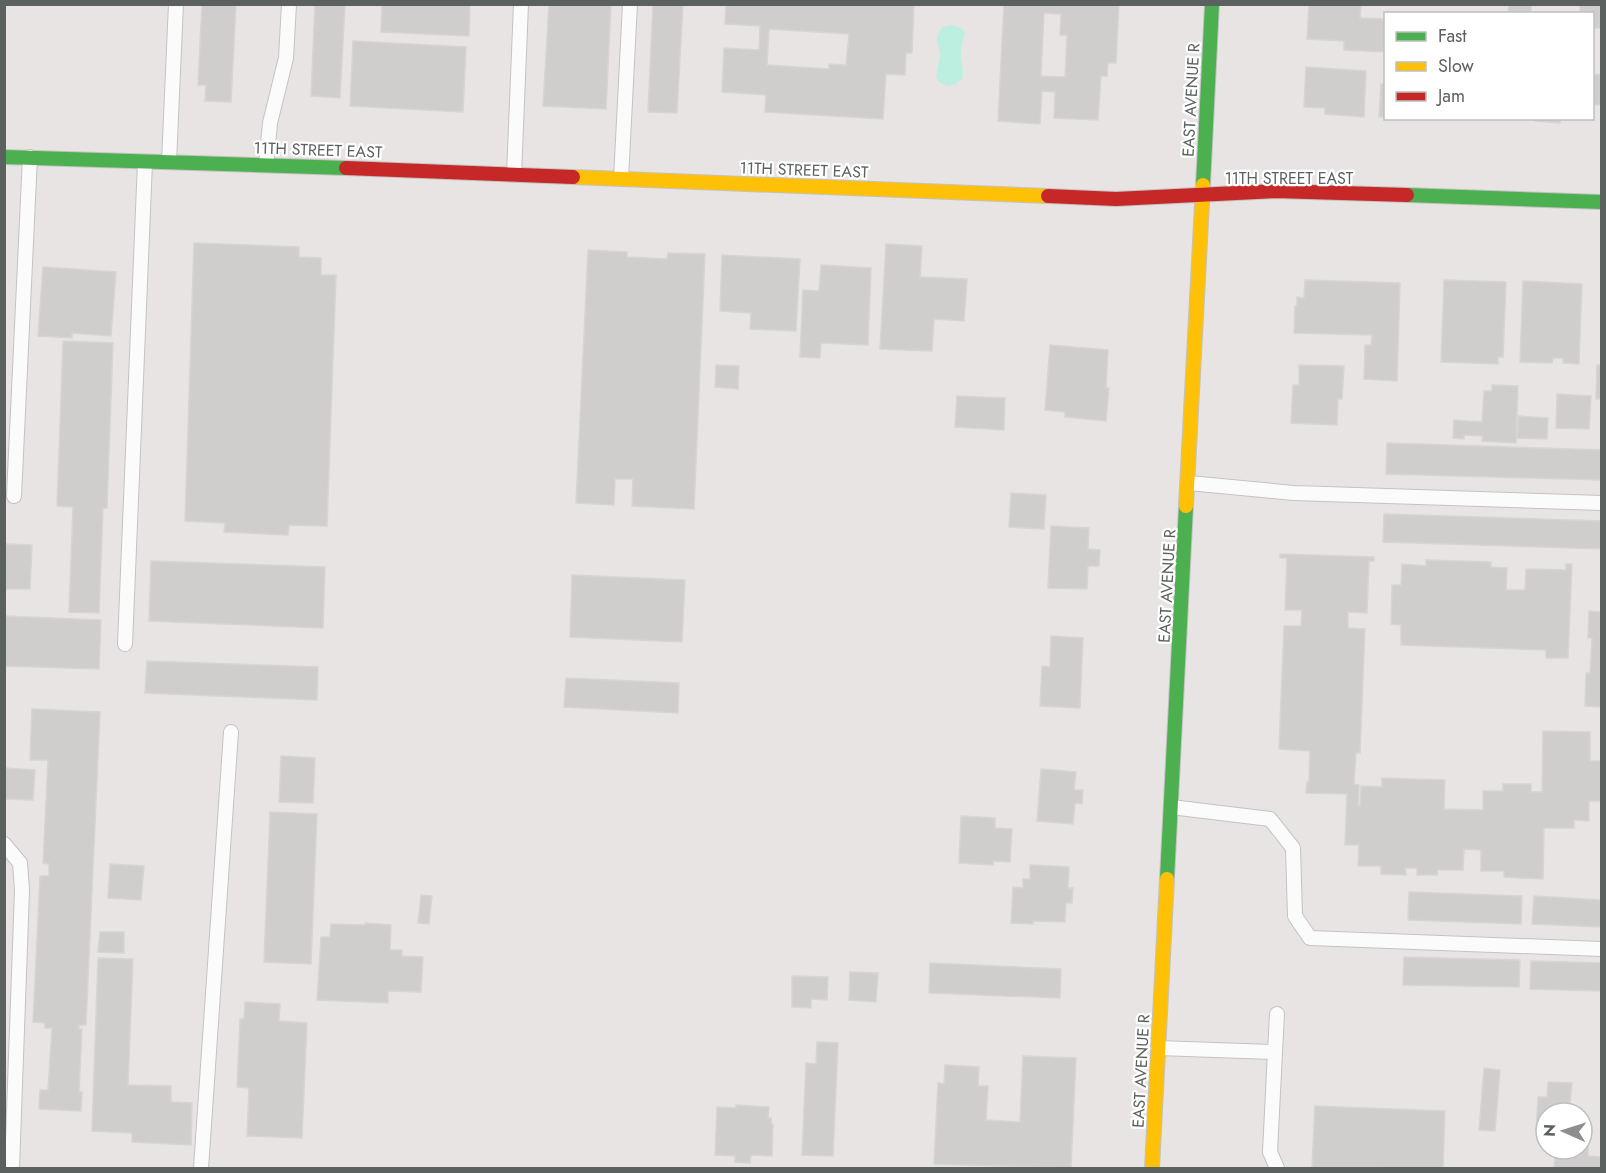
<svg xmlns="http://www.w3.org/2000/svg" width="1606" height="1173" viewBox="0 0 1606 1173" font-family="Jost,sans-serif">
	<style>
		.water { fill: #bcefe0 }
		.building { fill: #d0cdcd; stroke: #d8d4d4; stroke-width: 1.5; fill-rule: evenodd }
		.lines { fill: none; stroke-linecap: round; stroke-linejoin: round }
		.lane-casing { stroke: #c4c3c3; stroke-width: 16 }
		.fast-casing { stroke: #c3c3c2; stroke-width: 16 }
		.slow-casing { stroke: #c3c3c2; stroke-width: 16 }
		.jam-casing { stroke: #c3c3c2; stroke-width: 16 }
		.lane { stroke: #fcfbfb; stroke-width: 14 }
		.fast { stroke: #4caf50; stroke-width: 14 }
		.slow { stroke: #ffc107; stroke-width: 14 }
		.jam { stroke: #c62828; stroke-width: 14 }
		.labels { text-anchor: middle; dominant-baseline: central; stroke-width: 4.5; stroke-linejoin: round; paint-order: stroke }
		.street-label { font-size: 16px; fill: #5a615f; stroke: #fff }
	</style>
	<rect width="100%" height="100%" fill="#e9e4e4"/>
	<path class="water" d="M950,25c26,4 9,14 11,29 1,10 3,15 1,25l-6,5 -8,2 -9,-4 -3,-5 4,-22 -3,-17 4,-10z"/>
	<g class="building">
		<polygon points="202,4 236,4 231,102 205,101 206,85 198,85"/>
		<polygon points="315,4 345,4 340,98 311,96"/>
		<polygon points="382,4 470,4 469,36 381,32"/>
		<polygon points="549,4 611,4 606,109 543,106"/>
		<polygon points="653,4 683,4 677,113 648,112"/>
		<path d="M726,4h188l-2,49h-6l-1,22 -19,-1 -3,45 -118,-7 1,-17 -44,-3 2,-44 35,2 1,-24 -35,-2zM769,29l80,5 -3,31 -17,-1v5l-62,-4z"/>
		<path d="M1004,4h115l-3,59h-8l-1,13h-6l-3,44 -44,-2 1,-26 -13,-1 -2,33 -42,-3zM1044,13l17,1 -1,21h7l-2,42 -24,-1z"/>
		<polygon points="1309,4 1361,4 1360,18 1386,19 1386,52 1344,50 1344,41 1307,39"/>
		<polygon points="1509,4 1531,4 1531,14 1508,14"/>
		<polygon points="1580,4 1602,4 1602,28 1592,28 1592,14 1580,14"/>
		<polygon points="353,41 466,47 463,112 350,106"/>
		<polygon points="1306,67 1366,71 1364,117 1325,114 1325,108 1304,107"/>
		<polygon points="1592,74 1602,75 1602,105 1592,104"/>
		<polygon points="1381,84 1386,84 1386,117 1379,117"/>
		<polygon points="1535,118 1560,118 1560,123 1535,121"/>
		<polygon points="194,243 299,247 299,257 321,258 321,275 336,275 327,526 289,525 288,535 224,532 225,523 185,521"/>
		<polygon points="886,244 922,246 920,277 967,279 964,321 934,319 932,351 880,349"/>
		<polygon points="588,250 627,252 627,257 667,259 668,253 705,254 694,509 632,506 633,479 615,479 614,505 576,503"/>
		<polygon points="722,255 800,259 796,331 750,329 751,313 720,311"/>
		<polygon points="821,265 871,268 868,345 821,343 820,358 800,357 803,290 819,291"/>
		<polygon points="43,267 116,272 111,336 72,333 72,338 38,336"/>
		<polygon points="1305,280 1400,283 1397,381 1364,379 1365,345 1371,345 1372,335 1294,333 1295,306 1297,306 1297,297 1304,298"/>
		<polygon points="1444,280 1506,282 1503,357 1498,357 1498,364 1441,362"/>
		<polygon points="1523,281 1582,284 1579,364 1563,363 1563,358 1553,358 1552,363 1520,362"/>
		<polygon points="63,341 113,343 107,508 103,508 99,613 69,612 73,507 57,506"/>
		<polygon points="1050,345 1108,350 1106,388 1109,388 1106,421 1065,417 1065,412 1045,410"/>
		<polygon points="716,365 739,366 738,389 715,387"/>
		<polygon points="1299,365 1344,366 1342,399 1338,399 1337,425 1291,423 1293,385 1299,385"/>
		<polygon points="1597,365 1602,365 1602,399 1596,399"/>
		<polygon points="1492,385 1518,386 1516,443 1482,441 1483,436 1464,435 1464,439 1453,438 1454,420 1482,422 1484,391 1492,391"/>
		<polygon points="1557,394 1591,396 1589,429 1556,428"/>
		<polygon points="957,396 1005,398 1004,430 955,427"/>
		<polygon points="1518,416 1548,418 1547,439 1517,438"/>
		<polygon points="1387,443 1602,450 1602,480 1386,474"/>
		<polygon points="1011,493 1046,495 1044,529 1009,527"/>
		<polygon points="1384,514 1602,521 1602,549 1383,542"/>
		<polygon points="1051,526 1089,528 1088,549 1100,550 1099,566 1088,566 1087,589 1048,588"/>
		<polygon points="4,544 32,545 30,589 4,589"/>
		<polygon points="1280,554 1374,557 1374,561 1369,561 1367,613 1348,612 1348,628 1365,629 1360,753 1356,753 1354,784 1359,785 1358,806 1360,806 1361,786 1382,787 1382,778 1445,780 1444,809 1483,810 1483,791 1503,791 1503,784 1531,784 1531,792 1542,792 1543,731 1590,732 1590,761 1602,761 1602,801 1589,801 1589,821 1574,820 1574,828 1544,828 1543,879 1504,877 1504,871 1481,871 1481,850 1464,849 1463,870 1438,870 1437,875 1417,875 1417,868 1405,868 1406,875 1381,874 1381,866 1358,866 1359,845 1345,845 1347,794 1306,793 1307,782 1309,782 1310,751 1279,749 1284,626 1301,626 1302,610 1285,610 1287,558 1280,558"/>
		<polygon points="1426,560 1491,562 1491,567 1507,568 1506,590 1525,590 1526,569 1566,570 1566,564 1572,564 1568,658 1546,658 1546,650 1401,645 1401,625 1391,624 1392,585 1401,585 1402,564 1426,566"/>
		<polygon points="151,561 325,567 323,628 149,621"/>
		<polygon points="572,575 685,580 682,642 570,637"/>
		<polygon points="1589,611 1602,612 1602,707 1585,706 1586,673 1590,673 1592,638 1588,638"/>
		<polygon points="4,616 101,620 99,669 4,666"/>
		<polygon points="1051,636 1083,638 1080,708 1040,706 1042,666 1050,667"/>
		<polygon points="147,661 318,667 317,700 145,693"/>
		<polygon points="566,678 679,683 678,713 564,707"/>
		<polygon points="32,709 100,712 86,1025 79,1025 79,1029 82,1029 79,1092 82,1092 81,1111 39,1109 40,1090 48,1090 52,1028 45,1028 45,1023 33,1022 40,876 49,876 49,864 43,863 48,760 30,760"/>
		<polygon points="281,756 315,758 313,803 279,802"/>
		<polygon points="4,768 35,770 33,800 4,799"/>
		<polygon points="1041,769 1076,772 1074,790 1083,790 1082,804 1075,803 1073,824 1037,821"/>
		<polygon points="270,812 317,814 311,964 264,962"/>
		<polygon points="961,816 995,818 995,828 1012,829 1010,862 993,861 993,865 959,863"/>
		<polygon points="110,864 144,866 141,900 108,898"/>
		<polygon points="1030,865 1069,867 1068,888 1073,888 1072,903 1066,903 1065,922 1033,921 1033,924 1011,923 1013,887 1023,888 1023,879 1030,879"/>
		<polygon points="1409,892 1522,896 1521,924 1408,920"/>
		<polygon points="421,895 432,896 429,924 418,923"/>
		<polygon points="1534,896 1602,900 1602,927 1532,924"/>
		<polygon points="365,923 391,925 390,950 402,950 402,956 423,957 421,992 388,991 388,1003 317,1000 321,937 330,937 331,924 365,925"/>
		<polygon points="100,932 124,932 124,953 98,952"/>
		<polygon points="1404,957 1520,960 1519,987 1403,985"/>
		<polygon points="98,958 133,959 128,1085 171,1086 171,1102 192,1103 191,1145 132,1142 132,1133 92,1131"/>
		<polygon points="1531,961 1602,963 1602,991 1530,989"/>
		<polygon points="930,963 1061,969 1060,998 929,993"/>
		<polygon points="850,972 878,973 876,1002 849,1000"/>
		<polygon points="792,976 828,977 827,1000 811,999 811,1008 792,1007"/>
		<polygon points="245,1002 280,1004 279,1021 307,1023 302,1138 247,1136 249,1088 237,1087 240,1019 244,1019"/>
		<polygon points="817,1042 838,1043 833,1156 802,1155 806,1063 816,1064"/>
		<polygon points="1023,1056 1076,1058 1071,1168 934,1164 938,1083 944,1084 945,1065 979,1067 978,1086 988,1086 986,1120 1020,1122"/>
		<polygon points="1484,1068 1500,1070 1495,1131 1479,1130"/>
		<polygon points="1548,1082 1572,1083 1569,1113 1546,1113 1546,1132 1536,1131 1538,1097 1547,1097"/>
		<polygon points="736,1105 769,1107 768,1118 771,1118 771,1124 773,1124 772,1156 751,1155 750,1163 735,1162 735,1156 715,1155 717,1107 736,1108"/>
		<polygon points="1315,1106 1445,1111 1443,1168 1312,1167"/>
		<polygon points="1582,1142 1588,1142 1588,1156 1602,1157 1602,1168 1554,1168 1556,1149 1582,1149"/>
	</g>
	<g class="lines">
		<g class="lane-casing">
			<g id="lane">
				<polyline points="169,162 176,4"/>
				<polyline points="266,165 270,123 286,58 289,4"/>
				<polyline points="514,175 521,4"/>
				<polyline points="621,179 630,4"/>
				<polyline points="1189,483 1294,493 1602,503"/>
				<polyline points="14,496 30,157"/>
				<polyline points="125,644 145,162"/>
				<polyline points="1171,807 1270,819 1293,848 1295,916 1310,938 1602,949"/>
				<polyline points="4,844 20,863 22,890 12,1168"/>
				<polyline points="1158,1048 1275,1052 1270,1152 1277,1168"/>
				<polyline points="1275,1052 1277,1014"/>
				<polyline points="201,1168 231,732"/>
			</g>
		</g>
		<g class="fast-casing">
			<g id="fast">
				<polyline points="4,157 346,168"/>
				<polyline points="1203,185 1212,4"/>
				<polyline points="1407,195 1602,202"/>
				<polyline points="1167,879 1186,506"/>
			</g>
		</g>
		<g class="slow-casing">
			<g id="slow">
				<polyline points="573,177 1048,196"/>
				<polyline points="1186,506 1203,185"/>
				<polyline points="1152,1168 1167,879"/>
			</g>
		</g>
		<g class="jam-casing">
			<g id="jam">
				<polyline points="346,168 573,177"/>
				<polyline points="1048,196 1116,199 1275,191 1407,195"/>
			</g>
		</g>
		<use href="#lane" class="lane"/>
		<use href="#fast" class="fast"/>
		<use href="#slow" class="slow"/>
		<use href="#jam" class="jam"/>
	</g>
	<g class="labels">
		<g class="street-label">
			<text transform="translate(1191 100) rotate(-87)">EAST AVENUE R</text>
			<text transform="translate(318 150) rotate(2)">11TH STREET EAST</text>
			<text transform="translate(804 170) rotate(2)">11TH STREET EAST</text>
			<text x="1289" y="178">11TH STREET EAST</text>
			<text transform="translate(1167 586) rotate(-87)">EAST AVENUE R</text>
			<text transform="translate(1141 1071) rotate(-87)">EAST AVENUE R</text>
		</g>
	</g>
	<rect width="1606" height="1173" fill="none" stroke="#5a615f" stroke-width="12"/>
	<rect x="1384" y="12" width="210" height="108" fill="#ffffff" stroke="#bdc0bf" stroke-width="1.5"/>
	<rect x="1396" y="32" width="30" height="9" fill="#4caf50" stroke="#bdc0bf" stroke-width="1.5"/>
	<text x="1438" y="42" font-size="18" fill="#5a615f">Fast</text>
	<rect x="1396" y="62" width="30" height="9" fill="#ffc107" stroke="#bdc0bf" stroke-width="1.5"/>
	<text x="1438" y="72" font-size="18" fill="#5a615f">Slow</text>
	<rect x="1396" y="92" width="30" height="9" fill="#c62828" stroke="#bdc0bf" stroke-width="1.5"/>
	<text x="1438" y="102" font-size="18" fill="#5a615f">Jam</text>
	<g transform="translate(1564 1131) rotate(273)"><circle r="28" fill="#ffffff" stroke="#bdc0bf" stroke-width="1.5"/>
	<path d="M0-4.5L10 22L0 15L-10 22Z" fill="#8c8f8e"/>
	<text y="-9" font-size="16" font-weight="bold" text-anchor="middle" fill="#5a615f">N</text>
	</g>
</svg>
